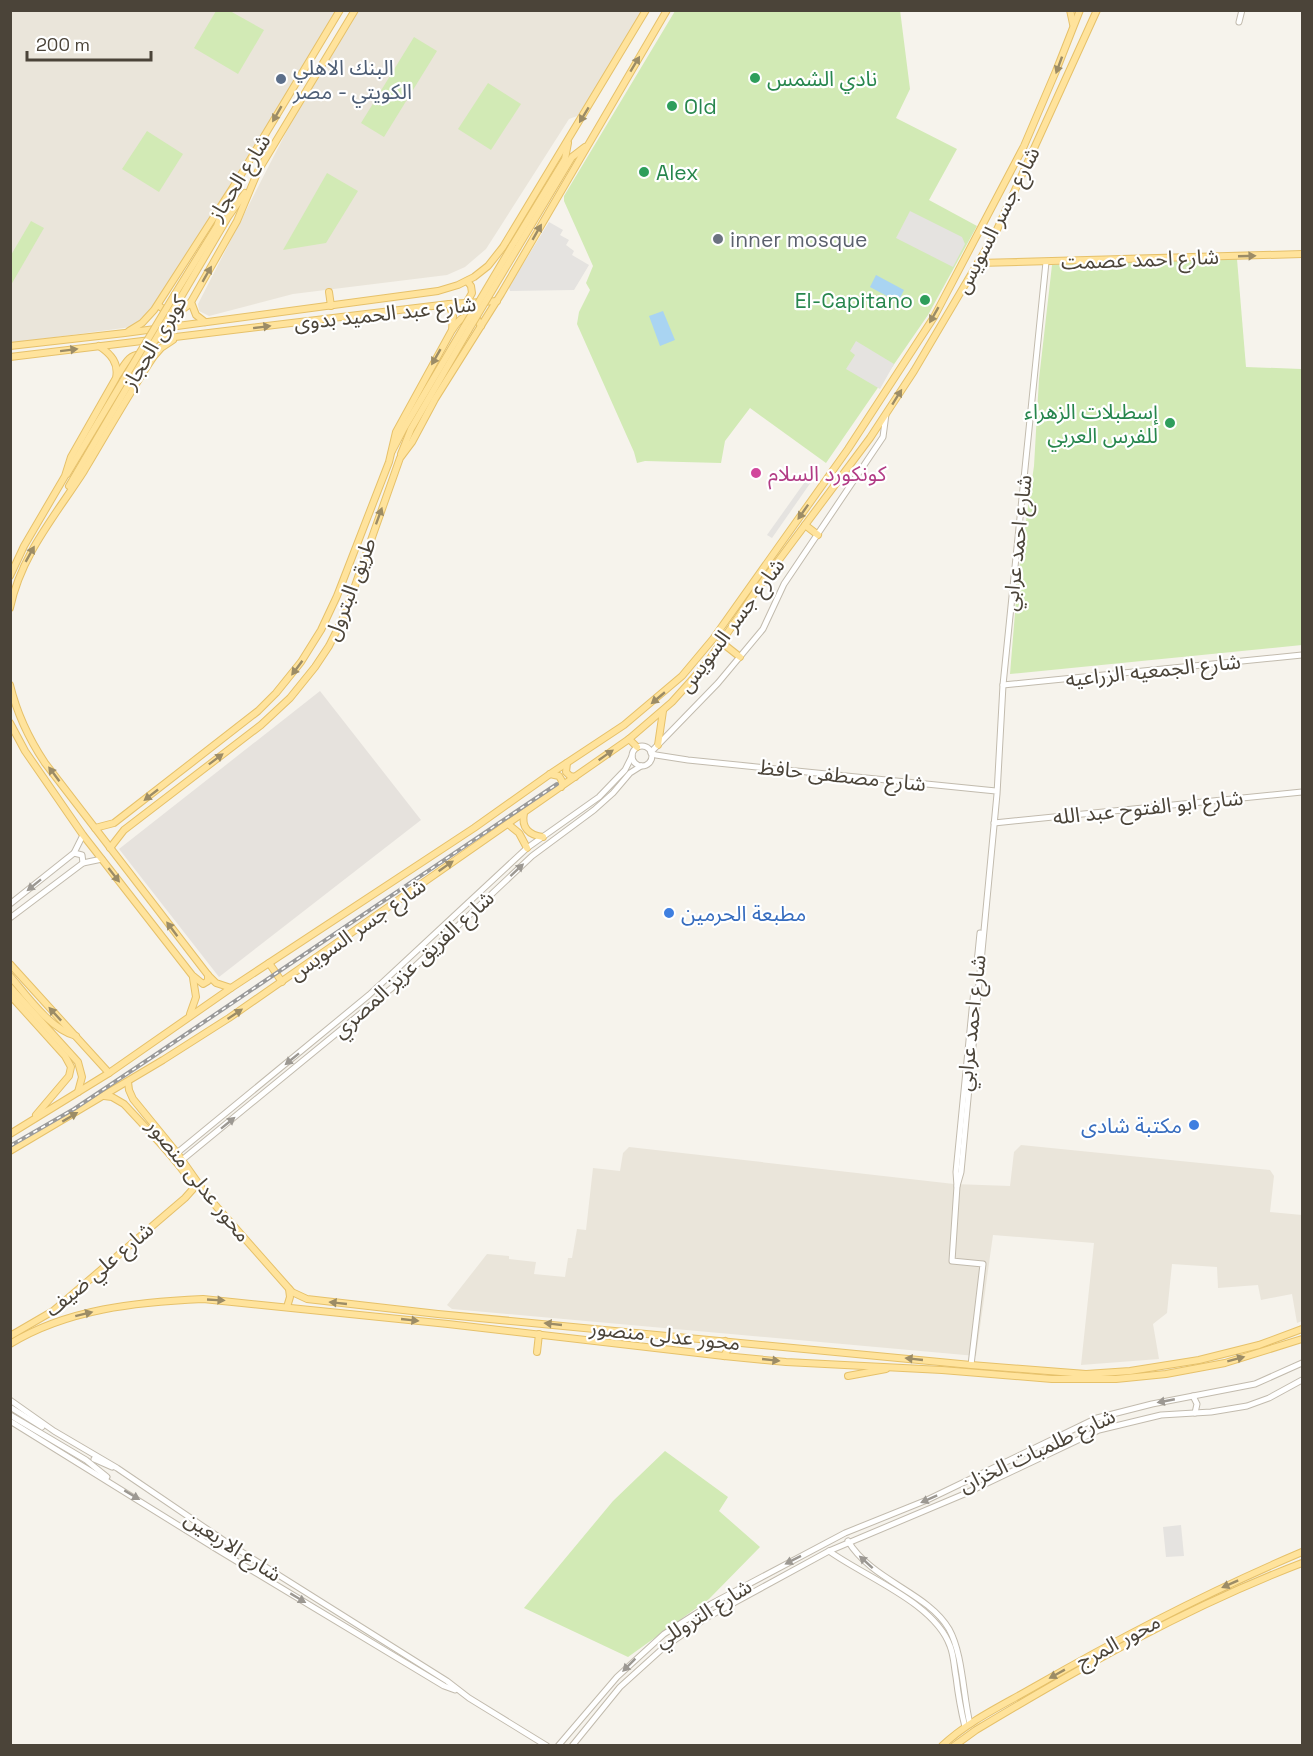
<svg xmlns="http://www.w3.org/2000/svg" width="1313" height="1756" viewBox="0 0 1313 1756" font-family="'Space Grotesk','Noto Sans Arabic',sans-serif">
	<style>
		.residential { fill: #eae5da }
		.industrial { fill: #e6e2dd }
		.green { fill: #d2eab5 }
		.parking { fill: #e5e3e0 }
		.water { fill: #a9d4f2 }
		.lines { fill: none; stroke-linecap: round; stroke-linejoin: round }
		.minor-casing { stroke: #c2bbae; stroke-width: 7 }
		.major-casing { stroke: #e6c16a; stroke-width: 8 }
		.minor { stroke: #fff; stroke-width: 5 }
		.major { stroke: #ffe39c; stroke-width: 6 }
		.rail-casing { stroke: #9a9a9a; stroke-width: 4 }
		.rail { stroke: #fff; stroke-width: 1.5; stroke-dasharray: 4.5; stroke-linecap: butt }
		.major-bridge-casing { stroke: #e6c16a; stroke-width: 8; stroke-linecap: butt }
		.major-bridge { stroke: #ffe39c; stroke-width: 6 }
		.oneway { fill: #9c8c66 }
		.oneway2 { fill: #9c9892 }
		.leisure-dot { fill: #2e9e5b; stroke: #fff; stroke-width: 2 }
		.service-dot { fill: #5c6f8a; stroke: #fff; stroke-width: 2 }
		.worship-dot { fill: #6b7280; stroke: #fff; stroke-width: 2 }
		.hotel-dot { fill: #d1479c; stroke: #fff; stroke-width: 2 }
		.shop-dot { fill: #3f7fe0; stroke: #fff; stroke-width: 2 }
		.labels { text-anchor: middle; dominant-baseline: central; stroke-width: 4.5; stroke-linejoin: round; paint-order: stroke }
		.service-label { font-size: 21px; fill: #4e5e75; stroke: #fff; text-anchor: start }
		.leisure-label { font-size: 21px; fill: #27864d; stroke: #fff; text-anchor: start }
		.street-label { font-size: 21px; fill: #4b4439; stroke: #fff }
		.worship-label { font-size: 21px; fill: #5b616d; stroke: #fff; text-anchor: start }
		.hotel-label { font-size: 21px; fill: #b23c85; stroke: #fff; text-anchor: start }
		.shop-label { font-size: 21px; fill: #366cbe; stroke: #fff; text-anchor: start }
	</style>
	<rect width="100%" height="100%" fill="#f6f3ec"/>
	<g class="residential">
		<polygon points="10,11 337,11 154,308 144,318 131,327 11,343"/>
		<polygon points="357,11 642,11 580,115 569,119 486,249 465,267 447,275 293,294 209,316 199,311 198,304 298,109"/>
		<polygon points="1021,1145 1270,1170 1274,1176 1270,1212 1302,1215 1302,1321 1297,1323 1292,1294 1261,1300 1258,1285 1218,1288 1217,1267 1172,1264 1167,1313 1153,1324 1159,1359 1081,1365 1094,1243 993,1235 976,1356 452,1309 447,1305 487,1254 509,1256 509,1259 536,1262 534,1274 565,1277 568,1258 572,1258 577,1229 586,1230 593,1168 620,1171 623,1153 629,1147 954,1184 1010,1186 1014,1152"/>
	</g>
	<polygon class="industrial" points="320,691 421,820 219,977 119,849"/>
	<g class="green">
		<polygon points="900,10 910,89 896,118 957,149 929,200 977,226 928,315 826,463 750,408 725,441 721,463 645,461 637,463 634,452 577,324 579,312 590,290 586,283 593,266 564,201 564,196 675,11"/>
		<polygon points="216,11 230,11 264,30 238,74 194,48"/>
		<polygon points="414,37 437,51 384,137 361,123"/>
		<polygon points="488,83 521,104 491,150 458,129"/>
		<polygon points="147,131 183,154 159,192 122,169"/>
		<polygon points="327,173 358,191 326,243 283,250"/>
		<polygon points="31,221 44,228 11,285 11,255"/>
		<polygon points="1237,259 1246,367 1301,369 1302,372 1302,645 1010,674 1018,576 1034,466 1039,379 1052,265"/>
		<polygon points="665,1451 728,1497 719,1511 760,1547 709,1599 628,1657 524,1608 613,1501"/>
	</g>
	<g class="parking">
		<polygon points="910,211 962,237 965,244 953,267 896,238"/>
		<polygon points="549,222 563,230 560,235 569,240 566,245 574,251 572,255 589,265 574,290 510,291 509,287"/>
		<polygon points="856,341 894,364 880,389 846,369 855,355 850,351"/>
		<polygon points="814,469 818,472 772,538 767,535"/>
		<polygon points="1181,1525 1184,1556 1166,1557 1163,1527"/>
	</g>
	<g class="water">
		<polygon points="876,275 904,290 898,302 870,287"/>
		<polygon points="663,311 675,340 660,346 649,316"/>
	</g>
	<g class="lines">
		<g class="minor-casing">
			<g id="minor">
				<polyline points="1239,22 1242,10"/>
				<polyline points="1003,685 1302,655"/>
				<circle cx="642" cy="756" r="10"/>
				<polyline points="651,752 718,683 763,629 784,584 883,437 886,414"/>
				<polyline points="651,753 656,755 688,760 996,791"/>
				<polyline points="994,823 1302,792"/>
				<polyline points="74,853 82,855 83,863"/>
				<polyline points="10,904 74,853 83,835"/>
				<polyline points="10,918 83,863 102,859"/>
				<polyline points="977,963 980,933"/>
				<polyline points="177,1153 369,995 527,848 599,797 625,770 632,756"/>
				<polyline points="182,1160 393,987 532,856 594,810 613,793 630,773 641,766"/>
				<polyline points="957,1186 961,1172 997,794 1003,685 1046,262"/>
				<polyline points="971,1365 983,1264 952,1261 957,1186 956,1172 974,990"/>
				<polyline points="1193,1396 1197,1404 1195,1413"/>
				<polyline points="10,1400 54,1431 117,1468 226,1542 447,1681 469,1698 547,1746"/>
				<polyline points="10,1407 42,1427"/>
				<polyline points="10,1415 86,1460 107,1477"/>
				<polyline points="10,1421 218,1550 444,1686 455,1690"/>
				<polyline points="94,1459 112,1467"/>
				<path d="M848,1541c24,40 79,51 101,88 14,25 14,67 21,95"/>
				<path d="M829,1551c36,26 106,52 121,95 4,10 4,21 6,31 2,17 5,34 9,50"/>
				<polyline points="558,1746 617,1677 664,1634 711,1604 845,1533 927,1500 1097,1418 1152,1404 1255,1384 1302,1363"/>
				<polyline points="572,1746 620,1687 662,1649 706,1618 829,1551 962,1495 1099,1430 1161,1415 1211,1412 1247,1406 1269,1398 1302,1380"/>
			</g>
		</g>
		<g class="major-casing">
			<g id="major">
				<polyline points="1070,10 1073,24"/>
				<polyline points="512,246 565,159 568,143"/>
				<polyline points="518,247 572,157 585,147"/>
				<polyline points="978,263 1302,254"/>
				<polyline points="467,281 471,286 472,293 467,302"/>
				<polyline points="329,292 331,306"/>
				<polyline points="175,294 217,226 225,204"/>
				<polyline points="181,297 228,217 245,193"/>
				<path d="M158,305c11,10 23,9 33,-3"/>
				<polyline points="205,322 196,315 191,302 237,221 258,171 355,10"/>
				<path d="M453,329c6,-10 12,-16 24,-10l4,7"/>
				<polyline points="129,331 142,323 154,310 239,178 340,10"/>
				<polyline points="10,346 125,333 438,291 458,285 474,277 488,266 503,247 646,10"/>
				<polyline points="10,357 449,304 497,301"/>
				<path d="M117,376c7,-10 12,-23 24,-21"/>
				<polyline points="392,451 403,430 464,327"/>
				<polyline points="401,454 411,429 468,331"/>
				<polyline points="67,474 127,374"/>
				<polyline points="69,486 133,377"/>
				<polyline points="805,525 818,535"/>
				<path d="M10,576l14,-30 41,-70 6,-19 45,-79c3,-15 -5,-24 -17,-32"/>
				<path d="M10,608c11,-53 45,-92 74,-137 23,-38 45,-78 70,-115l7,-8 12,-8"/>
				<polyline points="721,642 740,657"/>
				<path d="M10,685c7,29 19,54 35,78l163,212 8,8 15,5"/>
				<polyline points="10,723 25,751 83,835 192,975 203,984 208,981 208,975"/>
				<polyline points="629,739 637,747"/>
				<polyline points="658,745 663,711"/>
				<polyline points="567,763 566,772 570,776 575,777"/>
				<polyline points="550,774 559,776 562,781 561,787"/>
				<path d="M524,813c-3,15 5,22 19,24"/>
				<polyline points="508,824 519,833 527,848"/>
				<polyline points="95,828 114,823 258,711 276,693 301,662 321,630 337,596 389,462 396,432 452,330 453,316 449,304"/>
				<polyline points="110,848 124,830 261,725 290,698 315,667 329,646 345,614 400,458 412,442 435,399 501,294 667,10"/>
				<polyline points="269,963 282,982"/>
				<polyline points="10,964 109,1073"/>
				<path d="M10,976c17,20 40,53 66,60"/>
				<polyline points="10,987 78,1062 82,1077 78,1092"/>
				<polyline points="10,995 65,1056 71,1067 69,1076 36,1115"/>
				<polyline points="190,1014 196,997 193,978"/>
				<polyline points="128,1082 129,1090 133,1099 177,1153 208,1197 292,1292 307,1299 438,1314 971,1365 1086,1374 1130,1371 1199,1360 1259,1345 1302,1329"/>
				<polyline points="10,1134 109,1073 231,988 474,828 550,774 624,725 682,676 713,639 848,449 934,317 1024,146 1056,71 1080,10"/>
				<polyline points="10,1151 163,1060 229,1018 629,739 672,702 707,663 758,588 870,438 914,371 995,234 1097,10"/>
				<polyline points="287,1307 290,1297 289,1289"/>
				<path d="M10,1336l43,-25 132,-113 8,-9c0,-13 -57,-72 -69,-85l-12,-7 -8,-1"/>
				<path d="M10,1344c57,-35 127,-42 193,-45l245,25 276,32 62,6 156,8 110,9h64l50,-5 59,-11 77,-24"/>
				<polyline points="537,1352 539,1334"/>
				<polyline points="724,1356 728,1349 725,1341"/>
				<polyline points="848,1376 886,1369"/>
				<path d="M942,1746c26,-25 61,-41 92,-59 87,-50 176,-96 268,-135"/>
				<path d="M954,1746l22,-16c105,-63 211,-123 326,-167"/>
			</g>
		</g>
		<use href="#minor" class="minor"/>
		<use href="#major" class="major"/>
		<g class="rail-casing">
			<polyline id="rail" points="10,1146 74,1109 152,1057 557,784"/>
		</g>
		<use href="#rail" class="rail"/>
		<g class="major-bridge-casing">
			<g id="major-bridge">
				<polyline points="464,327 512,246"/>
				<polyline points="468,331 518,247"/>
				<polyline points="127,374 175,294"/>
				<polyline points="133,377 181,297"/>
			</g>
		</g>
		<use href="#major-bridge" class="major-bridge"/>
	</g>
	<defs><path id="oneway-solid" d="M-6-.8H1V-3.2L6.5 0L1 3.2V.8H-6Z" transform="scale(1.5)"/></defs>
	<g class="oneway">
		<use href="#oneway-solid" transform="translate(635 64) rotate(-59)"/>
		<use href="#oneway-solid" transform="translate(1059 65) rotate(110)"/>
		<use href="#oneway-solid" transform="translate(277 114) rotate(120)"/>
		<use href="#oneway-solid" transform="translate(584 115) rotate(121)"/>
		<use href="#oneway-solid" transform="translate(537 232) rotate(-60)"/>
		<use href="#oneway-solid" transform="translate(1247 256) rotate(-2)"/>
		<use href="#oneway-solid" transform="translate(207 274) rotate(-60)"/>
		<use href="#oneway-solid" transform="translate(934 315) rotate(120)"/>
		<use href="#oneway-solid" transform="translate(262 327) rotate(-7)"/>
		<use href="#oneway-solid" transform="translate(69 350) rotate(-7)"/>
		<use href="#oneway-solid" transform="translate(436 357) rotate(120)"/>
		<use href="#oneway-solid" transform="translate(897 397) rotate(-58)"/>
		<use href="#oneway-solid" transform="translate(803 512) rotate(125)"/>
		<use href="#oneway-solid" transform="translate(379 516) rotate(-70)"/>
		<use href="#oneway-solid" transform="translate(30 554) rotate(-61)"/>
		<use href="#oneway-solid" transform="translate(297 668) rotate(127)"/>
		<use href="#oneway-solid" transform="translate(658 698) rotate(140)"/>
		<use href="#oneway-solid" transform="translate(606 755) rotate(-35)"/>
		<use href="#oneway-solid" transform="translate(216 759) rotate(-37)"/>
		<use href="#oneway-solid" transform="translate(54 774) rotate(-127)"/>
		<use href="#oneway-solid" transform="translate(151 795) rotate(142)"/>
		<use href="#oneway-solid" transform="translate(446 866) rotate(-35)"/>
		<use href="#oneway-solid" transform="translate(114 875) rotate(52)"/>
		<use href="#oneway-solid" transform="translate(172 929) rotate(-127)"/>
		<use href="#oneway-solid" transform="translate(55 1014) rotate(-133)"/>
		<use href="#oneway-solid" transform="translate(235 1014) rotate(-34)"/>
		<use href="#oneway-solid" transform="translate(70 1117) rotate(-31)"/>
		<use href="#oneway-solid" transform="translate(216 1300) rotate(3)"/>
		<use href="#oneway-solid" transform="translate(338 1303) rotate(-174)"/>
		<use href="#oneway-solid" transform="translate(84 1314) rotate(-14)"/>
		<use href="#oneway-solid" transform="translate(410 1320) rotate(6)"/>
		<use href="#oneway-solid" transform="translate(553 1324) rotate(-174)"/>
		<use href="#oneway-solid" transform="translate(914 1359) rotate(-174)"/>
		<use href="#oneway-solid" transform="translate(1236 1359) rotate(-15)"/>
		<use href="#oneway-solid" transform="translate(771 1360) rotate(6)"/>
		<use href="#oneway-solid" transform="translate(1230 1584) rotate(156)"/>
		<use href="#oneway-solid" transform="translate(1057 1674) rotate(151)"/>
	</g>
	<g class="oneway2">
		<use href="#oneway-solid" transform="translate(517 870) rotate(-43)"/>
		<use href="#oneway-solid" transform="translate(34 885) rotate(141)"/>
		<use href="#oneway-solid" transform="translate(292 1059) rotate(141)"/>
		<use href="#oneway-solid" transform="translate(228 1123) rotate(-39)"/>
		<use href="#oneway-solid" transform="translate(1166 1401) rotate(169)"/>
		<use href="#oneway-solid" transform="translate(132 1495) rotate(31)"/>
		<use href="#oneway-solid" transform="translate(929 1499) rotate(156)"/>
		<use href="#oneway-solid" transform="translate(793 1560) rotate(153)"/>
		<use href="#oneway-solid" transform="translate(866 1562) rotate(-138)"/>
		<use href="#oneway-solid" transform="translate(298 1598) rotate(31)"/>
		<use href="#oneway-solid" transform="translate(629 1665) rotate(135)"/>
	</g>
	<g class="leisure-dot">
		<circle cx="755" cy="78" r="6"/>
		<circle cx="672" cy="106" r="6"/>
		<circle cx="644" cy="172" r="6"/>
		<circle cx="925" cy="300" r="6"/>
		<circle cx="1170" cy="423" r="6"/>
	</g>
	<circle class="service-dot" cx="281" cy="79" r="6"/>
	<circle class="worship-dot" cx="718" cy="239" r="6"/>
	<circle class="hotel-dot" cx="756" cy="473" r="6"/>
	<g class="shop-dot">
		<circle cx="669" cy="913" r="6"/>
		<circle cx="1194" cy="1125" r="6"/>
	</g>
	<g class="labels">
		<g class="service-label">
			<text x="293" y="67">البنك الاهلي<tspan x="293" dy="24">الكويتي - مصر</tspan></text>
		</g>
		<g class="leisure-label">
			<text x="767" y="78">نادي الشمس</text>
			<text x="684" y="106">Old</text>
			<text x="656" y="172">Alex</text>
			<text x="913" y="300" text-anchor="end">El-Capitano</text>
			<text x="1158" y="411" text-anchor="end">إسطبلات الزهراء<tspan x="1158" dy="24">للفرس العربي</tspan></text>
		</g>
		<g class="street-label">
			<text transform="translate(239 177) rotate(-58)">شارع الحجاز</text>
			<text transform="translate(997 220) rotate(-63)">شارع جسر السويس</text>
			<text transform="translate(1140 259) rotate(-2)">شارع احمد عصمت</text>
			<text transform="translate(385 313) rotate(-6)">شارع عبد الحميد بدوى</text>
			<text transform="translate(154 342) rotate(-59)">كوبرى الحجاز</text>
			<text transform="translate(1017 543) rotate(-84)">شارع احمد عرابي</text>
			<text transform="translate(350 589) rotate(-69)">طريق البترول</text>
			<text transform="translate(731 625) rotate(-53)">شارع جسر السويس</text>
			<text transform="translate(1153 670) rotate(-6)">شارع الجمعيه الزراعيه</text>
			<text transform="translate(842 775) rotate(6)">شارع مصطفى حافظ</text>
			<text transform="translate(1148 807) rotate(-6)">شارع ابو الفتوح عبد الله</text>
			<text transform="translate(357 929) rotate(-35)">شارع جسر السويس</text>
			<text transform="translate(413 964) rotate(-42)">شارع الفريق عزيز المصري</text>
			<text transform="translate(971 1023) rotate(-84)">شارع احمد عرابي</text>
			<text transform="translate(199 1180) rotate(51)">محور عدلى منصور</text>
			<text transform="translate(99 1269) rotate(-40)">شارع علي ضيف</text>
			<text transform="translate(665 1335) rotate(6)">محور عدلى منصور</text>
			<text transform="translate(1037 1450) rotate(-25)">شارع طلمبات الخزان</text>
			<text transform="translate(233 1546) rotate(33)">شارع الاربعين</text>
			<text transform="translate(703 1613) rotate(-32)">شارع التروللي</text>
			<text transform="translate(1118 1641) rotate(-28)">محور المرج</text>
		</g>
		<g class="worship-label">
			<text x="730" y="239">inner mosque</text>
		</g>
		<g class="hotel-label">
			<text x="768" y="473">كونكورد السلام</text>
		</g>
		<g class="shop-label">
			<text x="681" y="913">مطبعة الحرمين</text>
			<text x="1182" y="1125" text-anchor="end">مكتبة شادى</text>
		</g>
	</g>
	<rect width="1313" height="1756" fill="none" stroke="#4b4439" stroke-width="24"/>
	<path d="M27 51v9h124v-9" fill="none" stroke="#4b4439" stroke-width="3"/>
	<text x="36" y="51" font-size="18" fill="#4b4439" stroke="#ffffff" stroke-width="4.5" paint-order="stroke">200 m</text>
</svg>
